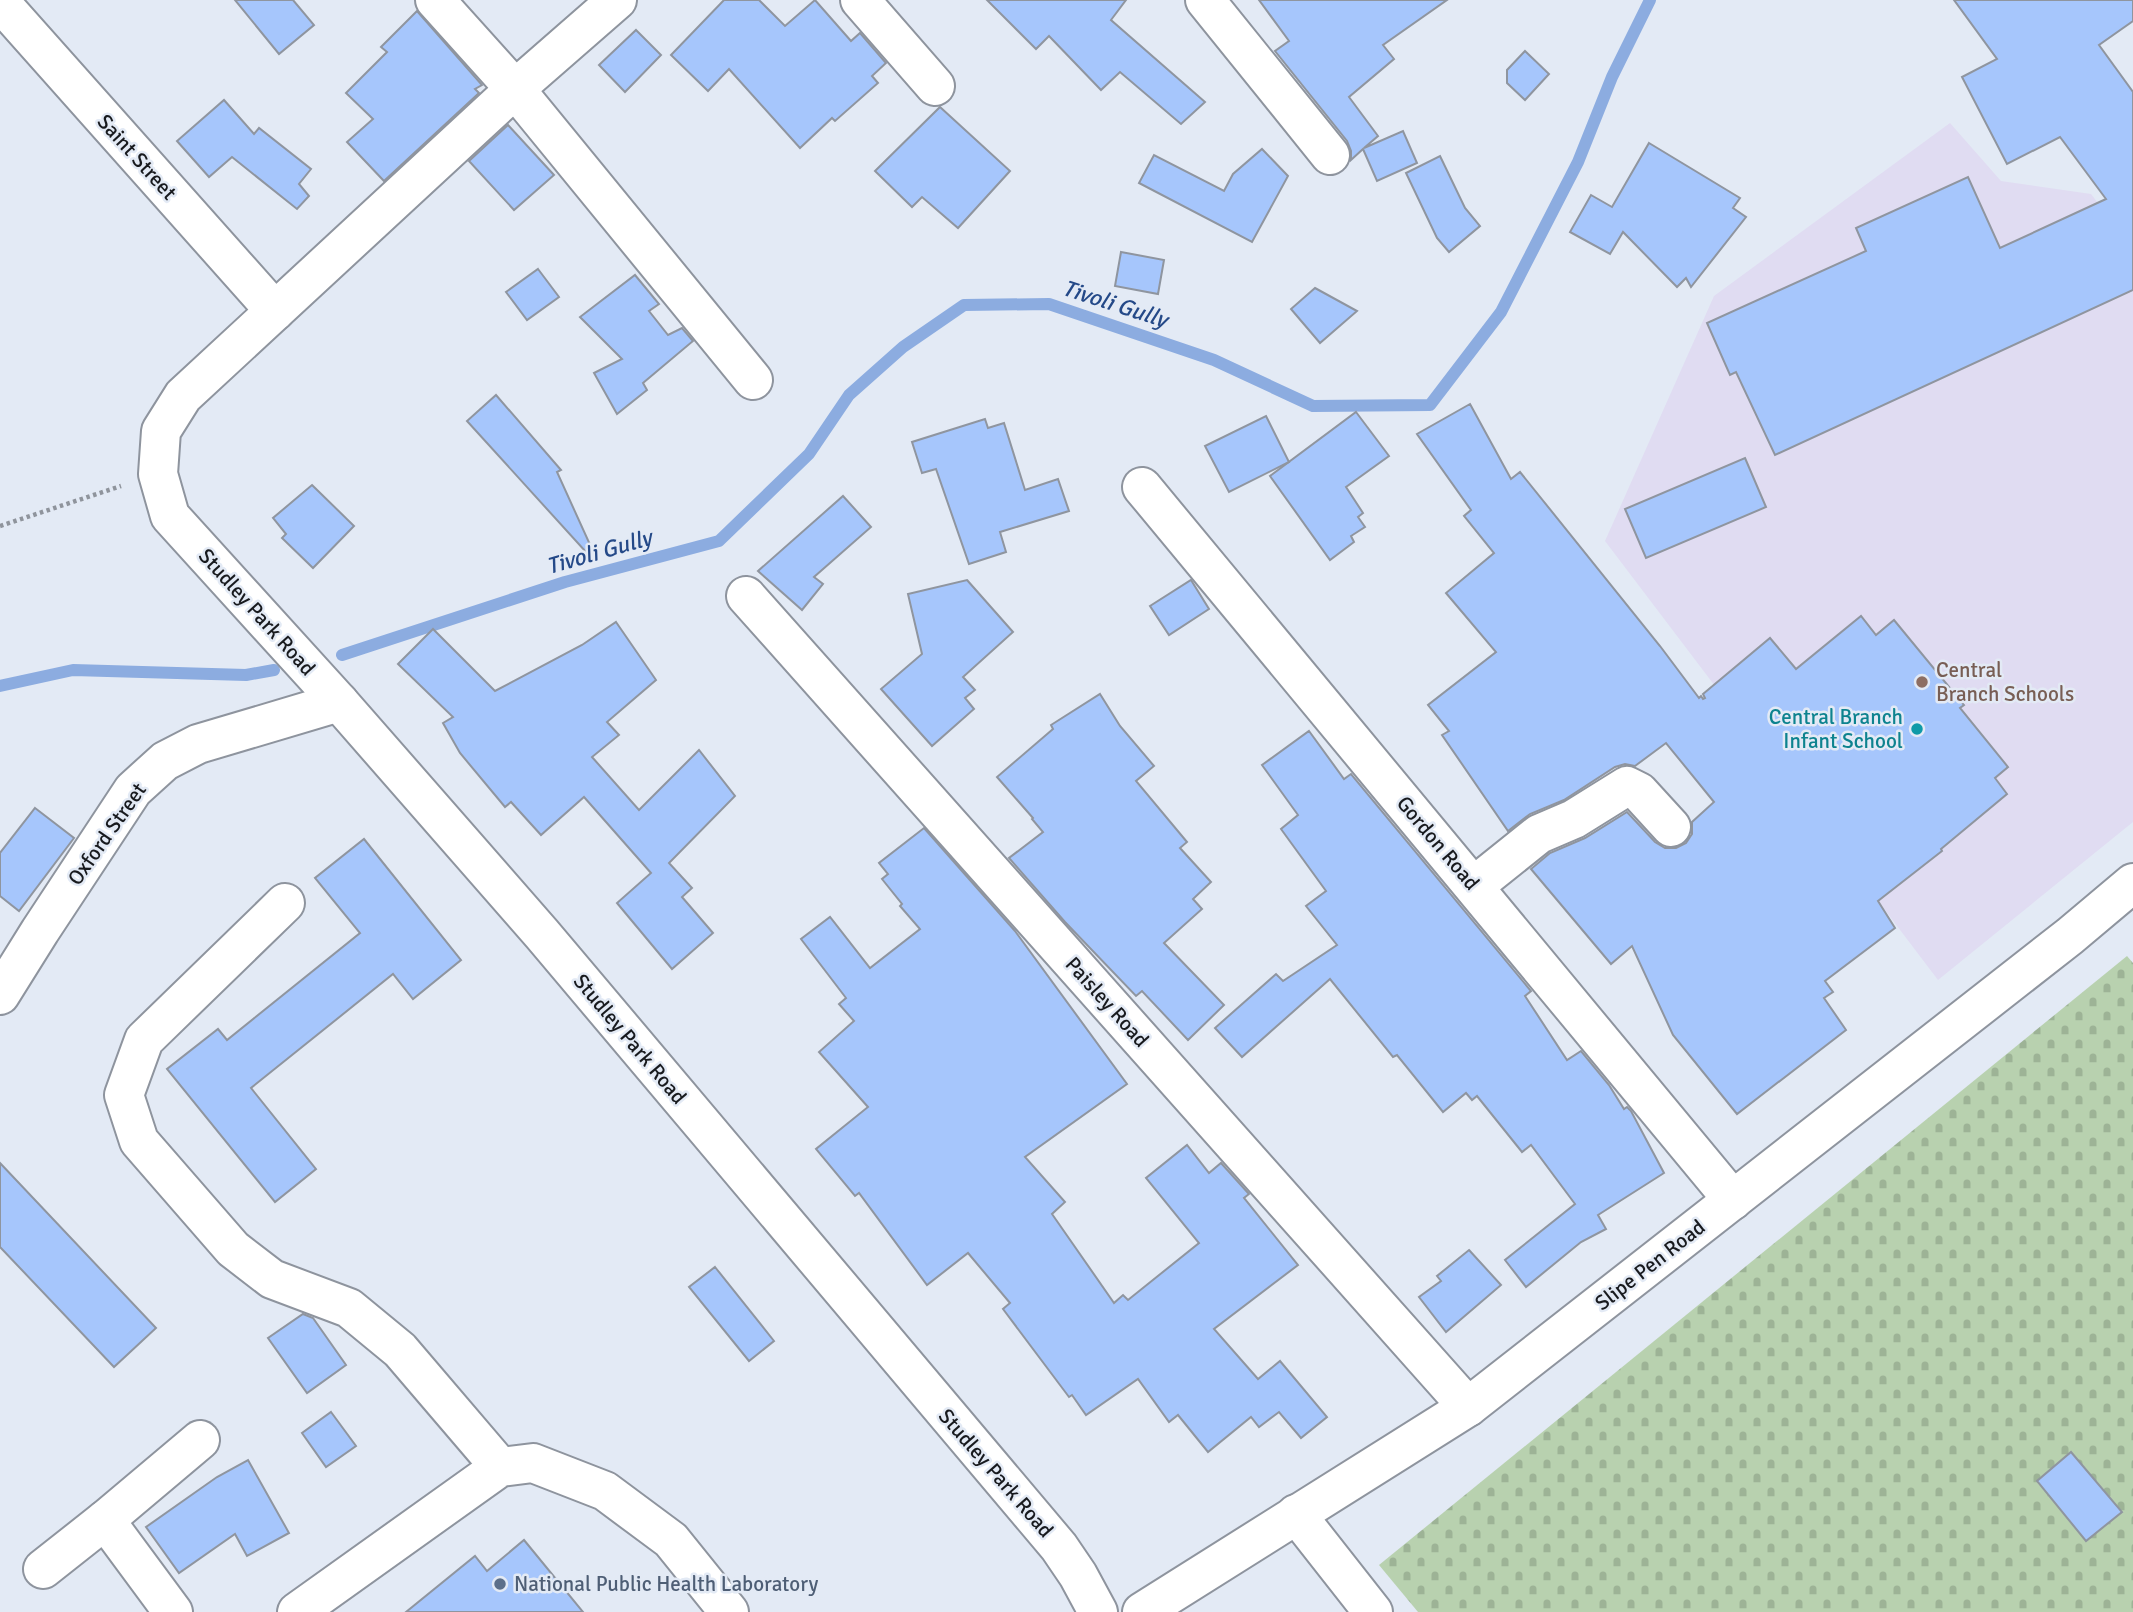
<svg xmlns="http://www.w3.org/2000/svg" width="2133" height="1612" viewBox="0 0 2133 1612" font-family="Signika,sans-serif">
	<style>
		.education { fill: #e0dcf2 }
		.cemetery { fill: url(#cemetery-stones) }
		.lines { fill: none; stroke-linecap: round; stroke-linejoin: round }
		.stream { stroke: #8cace0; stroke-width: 12 }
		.building { fill: #a6c6fc; stroke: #8f959f; stroke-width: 2 }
		.minor-casing { stroke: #8e949e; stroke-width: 42 }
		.path { stroke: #8f949c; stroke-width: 4.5; stroke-dasharray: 3.5 3.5; stroke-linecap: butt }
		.minor { stroke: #fff; stroke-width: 38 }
		.education-dot { fill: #8d6e63; stroke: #e3eaf5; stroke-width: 2.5 }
		.culture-dot { fill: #0f9aa8; stroke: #e3eaf5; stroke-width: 2.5 }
		.service-dot { fill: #5c6f8a; stroke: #e3eaf5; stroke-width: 2.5 }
		.labels { text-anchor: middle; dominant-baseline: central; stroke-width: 5; stroke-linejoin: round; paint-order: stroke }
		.street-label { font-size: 21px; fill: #181a1e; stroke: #e3eaf5 }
		.education-label { font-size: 21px; fill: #785e54; stroke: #e3eaf5; text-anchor: start }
		.culture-label { font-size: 21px; fill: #0d838f; stroke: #e3eaf5; text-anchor: end }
		.service-label { font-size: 21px; fill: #4e5e75; stroke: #e3eaf5; text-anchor: start }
		.water-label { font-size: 23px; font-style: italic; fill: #244988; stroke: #e3eaf5 }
	</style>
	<defs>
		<pattern id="cemetery-stones" width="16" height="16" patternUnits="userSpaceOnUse" patternTransform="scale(1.75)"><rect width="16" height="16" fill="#b8d1af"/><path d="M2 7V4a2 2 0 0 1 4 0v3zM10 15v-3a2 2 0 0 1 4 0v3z" fill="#9db396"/></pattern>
	</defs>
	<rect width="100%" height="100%" fill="#e3eaf5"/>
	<polygon class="education" points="1950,123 2001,181 2091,194 2133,248 2133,822 1938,980 1605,541 1714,296"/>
	<polygon class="cemetery" points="2127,956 2133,963 2133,1612 1418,1612 1379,1565"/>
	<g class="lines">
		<g class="stream">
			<polyline points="342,655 565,582 719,541 809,454 849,395 903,347 964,305 1049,304 1214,360 1313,406 1430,405 1501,312 1578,162 1612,77 1650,0"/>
			<polyline points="0,686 73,670 246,675 274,670"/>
		</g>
	</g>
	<g class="building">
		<polygon points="235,0 293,0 314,25 279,54"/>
		<polygon points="724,0 759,0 785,26 815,0 851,41 860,33 886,63 872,76 878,83 835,121 832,118 800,148 729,69 708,91 671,55"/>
		<polygon points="987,0 1126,0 1111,20 1205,102 1181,124 1120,72 1101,90 1049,36 1036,49"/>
		<polygon points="1259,0 1447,0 1383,45 1394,59 1349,97 1378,136 1364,148 1403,131 1417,163 1377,181 1363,149 1351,160 1351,151 1347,141 1275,51 1289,41"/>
		<polygon points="1954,0 2133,0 2133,21 2099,45 2133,92 2133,290 1775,455 1736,372 1730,375 1707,323 1866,251 1856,228 1968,177 2000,248 2106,199 2060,137 2007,164 1962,77 1997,59"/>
		<polygon points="417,11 482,85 475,89 479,93 384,181 347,142 373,119 346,93 387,52 381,47"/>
		<polygon points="636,30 661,55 625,92 599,65"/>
		<polygon points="1525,51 1549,74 1525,100 1507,83 1507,70"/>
		<polygon points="224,100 254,134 259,128 311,169 299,184 309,196 297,209 232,157 209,177 177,141"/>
		<polygon points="940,107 1010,171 958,228 922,197 912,207 875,171"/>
		<polygon points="508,125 554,175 514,210 469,161"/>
		<polygon points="1649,143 1740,198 1733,208 1746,217 1691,287 1686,278 1677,287 1623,232 1610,254 1570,232 1591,195 1612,207"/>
		<polygon points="1262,149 1288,176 1252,242 1139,183 1154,155 1224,191 1233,174"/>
		<polygon points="1440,156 1465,208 1480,226 1449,252 1437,238 1406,173"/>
		<polygon points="1121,252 1164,260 1158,294 1115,286"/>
		<polygon points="538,269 559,297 527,320 506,292"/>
		<polygon points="635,275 659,304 649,311 668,335 682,328 693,341 643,383 647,390 617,414 594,373 622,359 580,317"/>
		<polygon points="1315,288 1357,311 1320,343 1291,309"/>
		<polygon points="496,395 561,470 557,472 592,549 586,552 467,421"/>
		<polygon points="1470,404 1511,479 1520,472 1660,646 1699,698 1701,696 1703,699 1705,698 1703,694 1770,638 1796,669 1861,616 1876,635 1894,620 1964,705 1960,708 2008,767 1995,778 2007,794 1941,849 1942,851 1878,901 1895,928 1825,981 1833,992 1824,998 1846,1030 1737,1114 1673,1035 1632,946 1611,964 1531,869 1550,853 1585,838 1627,812 1655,842 1665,848 1676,848 1686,843 1692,834 1692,822 1714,802 1666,743 1635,766 1625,764 1615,767 1564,800 1530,814 1508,831 1442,735 1449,731 1428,705 1496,652 1446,593 1494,553 1464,516 1471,510 1417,434"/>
		<polygon points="1356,412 1389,456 1346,487 1363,513 1358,517 1365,527 1351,536 1354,542 1330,560 1270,476"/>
		<polygon points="1266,416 1289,462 1229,492 1205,446"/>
		<polygon points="985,419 988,428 1004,423 1025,490 1058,479 1069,511 1000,532 1006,552 969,564 936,469 922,473 912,442"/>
		<polygon points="1745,458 1766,507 1646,558 1625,509"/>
		<polygon points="312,485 354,526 313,568 282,538 286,534 273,518"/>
		<polygon points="843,496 871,527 814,577 823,584 802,610 758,571"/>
		<polygon points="967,580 1013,632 963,677 975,690 965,698 974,709 932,746 881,689 922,654 908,594"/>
		<polygon points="1191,580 1209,609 1169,635 1150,606"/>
		<polygon points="616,622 656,680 607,722 619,735 592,757 639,810 699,750 735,796 669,863 692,888 682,897 713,933 672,969 617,903 651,873 584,797 541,835 511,802 505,807 460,753 443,723 453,717 398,664 433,629 495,691 582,645"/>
		<polygon points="1100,694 1120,726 1154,766 1136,781 1187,842 1180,848 1211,882 1193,899 1202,909 1164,943 1224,1005 1188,1040 1142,991 1136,996 1065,922 1009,858 1043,832 1032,819 1033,818 997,777 1053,729 1051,725"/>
		<polygon points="1309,731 1344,779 1351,774 1531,991 1525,996 1567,1060 1581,1051 1609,1085 1624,1109 1627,1107 1631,1111 1664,1173 1598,1215 1606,1229 1581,1242 1526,1287 1505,1260 1575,1204 1531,1145 1522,1152 1477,1096 1472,1100 1466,1093 1443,1112 1397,1055 1393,1057 1330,979 1242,1057 1215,1028 1276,974 1283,981 1337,945 1306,906 1326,891 1281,829 1298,815 1262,765"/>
		<polygon points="35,808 74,838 19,911 0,896 0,853"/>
		<polygon points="924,828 1015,931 1127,1084 1025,1157 1065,1202 1052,1214 1114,1303 1123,1295 1128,1300 1199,1243 1146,1178 1187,1145 1209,1173 1221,1163 1249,1194 1244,1198 1298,1265 1214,1329 1258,1379 1280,1361 1327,1417 1301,1438 1279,1412 1259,1427 1251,1417 1208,1452 1178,1415 1169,1422 1138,1379 1086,1415 1072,1395 1069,1397 1003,1309 1010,1303 968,1253 927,1285 859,1193 855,1196 816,1149 868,1107 819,1052 854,1021 839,1004 846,998 801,939 830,917 870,968 920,929 900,906 902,904 882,879 888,874 879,863"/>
		<polygon points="364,839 461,960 413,999 393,974 251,1088 316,1169 275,1202 167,1069 218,1029 227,1040 360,933 315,878"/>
		<polygon points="0,1163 156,1328 114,1367 0,1247"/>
		<polygon points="1469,1250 1501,1285 1446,1332 1419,1297 1441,1281 1437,1276"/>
		<polygon points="715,1267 774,1341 749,1361 689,1287"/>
		<polygon points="303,1314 313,1318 346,1365 307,1393 268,1338"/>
		<polygon points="331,1412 356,1446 326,1467 302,1433"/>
		<polygon points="2071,1452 2122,1512 2086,1541 2037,1481"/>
		<polygon points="248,1460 289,1533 247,1556 235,1534 179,1573 146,1527 217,1477"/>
		<polygon points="524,1540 583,1612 406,1612 475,1556 487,1571"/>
	</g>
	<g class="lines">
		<g class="minor-casing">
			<g id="minor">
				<polyline points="435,0 515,89 753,380"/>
				<polyline points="617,0 515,89 183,396 161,431 158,474 170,516 339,702 542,934 1059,1547 1078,1575 1098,1612"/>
				<polyline points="860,0 935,86"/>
				<polyline points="1205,0 1330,155"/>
				<polyline points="0,2 275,311"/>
				<polyline points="1142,487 1733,1200"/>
				<polyline points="746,596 1468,1407"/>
				<polyline points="1474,886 1539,834 1574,819 1627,786 1639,792 1671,827"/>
				<polyline points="285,903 144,1040 124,1095 139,1141 233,1249 272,1279 349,1308 400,1350 500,1467"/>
				<polyline points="0,995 40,931 133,790 165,761 198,744 339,702"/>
				<polyline points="1296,1514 1373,1612"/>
				<polyline points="105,1520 200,1440"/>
				<polyline points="43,1569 105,1520 173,1612"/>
				<polyline points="297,1612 500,1467 533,1463 605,1491 671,1540 729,1612"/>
				<polyline points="1142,1612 1468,1407 2070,936 2133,883"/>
			</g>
		</g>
		<polyline class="path" points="0,526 121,486"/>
		<use href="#minor" class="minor"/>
	</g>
	<circle class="education-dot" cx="1922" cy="682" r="7"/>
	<circle class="culture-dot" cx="1917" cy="729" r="7"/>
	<circle class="service-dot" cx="500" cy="1584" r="7"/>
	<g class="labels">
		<g class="street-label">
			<text transform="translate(137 157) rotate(48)">Saint Street</text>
			<text transform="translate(257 612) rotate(48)">Studley Park Road</text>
			<text transform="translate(107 834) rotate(-55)">Oxford Street</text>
			<text transform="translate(1438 843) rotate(50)">Gordon Road</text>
			<text transform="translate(1107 1002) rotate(48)">Paisley Road</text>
			<text transform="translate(630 1039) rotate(50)">Studley Park Road</text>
			<text transform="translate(1650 1265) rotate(-38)">Slipe Pen Road</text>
			<text transform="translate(996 1473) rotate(49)">Studley Park Road</text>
		</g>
		<g class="education-label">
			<text x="1936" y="670">Central<tspan x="1936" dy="24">Branch Schools</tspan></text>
		</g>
		<g class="culture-label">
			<text x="1903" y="717">Central Branch<tspan x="1903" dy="24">Infant School</tspan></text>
		</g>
		<g class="service-label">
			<text x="514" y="1584">National Public Health Laboratory</text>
		</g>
		<g class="water-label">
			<text transform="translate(1115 304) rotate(18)">Tivoli Gully</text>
			<text transform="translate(599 552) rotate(-16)">Tivoli Gully</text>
		</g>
	</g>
</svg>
